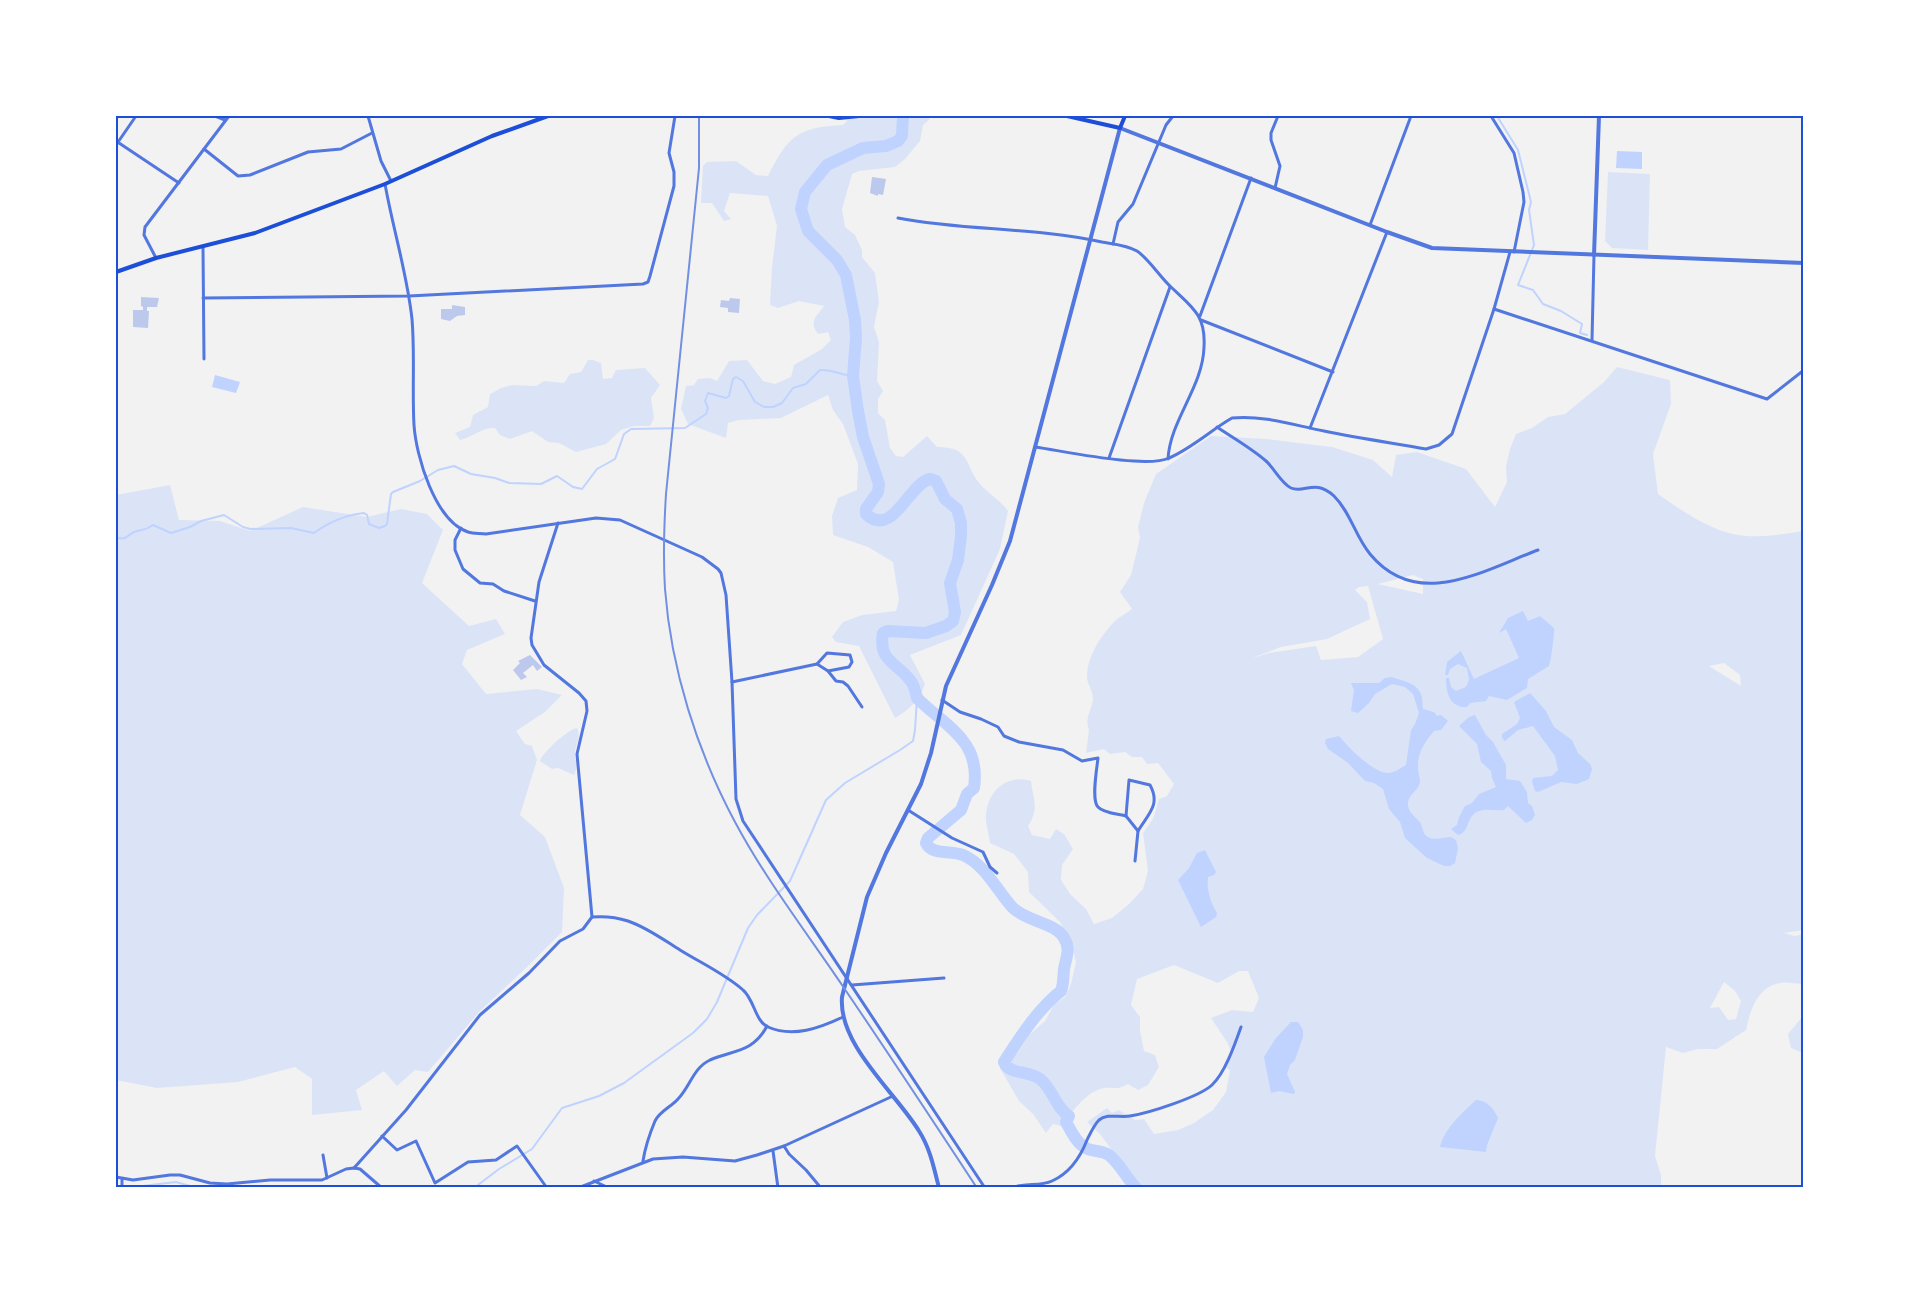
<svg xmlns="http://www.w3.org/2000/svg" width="1919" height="1303" viewBox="0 0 1919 1303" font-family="Arial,sans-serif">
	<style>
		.green { fill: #dbe4f7; fill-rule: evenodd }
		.water { fill: #bfd3fe }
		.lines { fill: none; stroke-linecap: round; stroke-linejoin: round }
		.stream { stroke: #bfd3fe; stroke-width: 2 }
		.river { stroke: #bfd3fe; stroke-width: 12 }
		.building { fill: #bdc9ec }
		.minor { stroke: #5277de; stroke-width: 3 }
		.tertiary { stroke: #5277de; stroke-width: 4 }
		.secondary { stroke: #1d4ed8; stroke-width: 4 }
		.rail { stroke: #7290e2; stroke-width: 2 }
		.neatline { fill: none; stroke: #1d4ed8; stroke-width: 2 }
	</style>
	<rect width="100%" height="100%" fill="#f2f2f2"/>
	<g class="green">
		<path d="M848,116h82l-1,4 -6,5 -3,16 -15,18 -10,8 -36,4 -7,3 -10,35 3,18 10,8 7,15v7l13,16 4,29 -5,25 5,15 -2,39 6,10 -5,8v14l7,7 5,28 6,8 7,1 24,-21 10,11c37,0 26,21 47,41 8,8 17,13 24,23l-8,38 -39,86 -51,20 15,29c-6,17 -15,25 -30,34l-36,-72 -23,-4 -4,-5 11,-15 19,-7 34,-4 3,-11 -6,-38 -25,-15 -35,-12 -1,-19 6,-18 19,-8 1,-26 -15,-40 -10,-14 -5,-15 -47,23 -42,2 -11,3 -2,15 -38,-14 -7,-15 5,-23 8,-1 4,-6 12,-1 7,3 12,-20 18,-1 16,21 12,3 16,-7 3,-12 28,-16 9,-9 -3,-8 -10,2c-10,-13 -1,-18 6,-28l-25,-5 -21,7 -8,-3 2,-38 5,-41 -9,-30 -38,-3 -6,18 7,8 -7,2 -12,-18h-11l2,-37 4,-4 29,-1 20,14 12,1c20,-40 30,-49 75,-51l4,-4z"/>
		<polygon points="1608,172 1650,174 1648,250 1612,248 1605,241"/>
		<path d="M588,360h5l8,3 2,16 9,-1 4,-8 29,-2 15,17 -9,13 3,20 -4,8h-16l-13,4 -15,14 -30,8 -17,-9 -11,-1 -16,-11 -22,8 -10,-4 -5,-7c-13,-1 -22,9 -35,12l-5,-7 15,-6 3,-12 15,-8 2,-13 11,-6 11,-3 24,1 8,-5 20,2 6,-9 11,-2z"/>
		<path d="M1617,367l53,13 1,24 -18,50 5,40c26,18 56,40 89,42 18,1 38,-2 56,-5l1,399 -20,3 11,3 8,-2v49c-7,2 -15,-2 -23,0 -23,4 -30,28 -34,47l-29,19h-19l-15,4 -17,-6 -11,109 6,19v12h-533l-14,-34 -14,-19 -13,-12 20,-14 5,5 7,-3 16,10 9,-1 10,15 24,-4 16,-7 19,-13 13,-18 4,-22 -5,-3 7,-13 -5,-12 -16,-24 21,-8 21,2 6,-14 -11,-27h-9l-21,12 -44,-18 -37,14 -6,26 9,12v14l4,20 11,4 4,12 -11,18 -10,5 -10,-6c-14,8 -16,1 -28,5 -17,6 -28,24 -39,37l-8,-2 -7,9 -13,-19 -14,-13 -19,-33 18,-16 11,-17 16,-14 9,-16 11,-8 6,-13 5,-22 -5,-20 -11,-20 -31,-30 -1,-20 -14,-18 -24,-11c-1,-9 -5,-20 -4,-28 2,-25 21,-41 45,-34 2,19 9,27 -3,45l4,9 18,4 6,-10 8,5 9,15 -11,16 -1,15 9,14 16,15 8,15 18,-6 17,-14 14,-15 5,-18 -5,-38 10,-14 6,-20 8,-3 7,-12 -16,-21 -11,1 -5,-7h-10l-7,-5 -15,2 -6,-5 -18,4 3,-23c-5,-12 3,-20 4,-31 0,-9 -6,-15 -6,-22 0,-20 13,-40 26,-54 5,-6 13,-9 19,-14l-12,-17 11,-17 9,-37 -2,-11 6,-24 12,-29 55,-38 55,3 66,8 41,13 19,17 4,-22 21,-3 49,17 29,38 12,-25 -1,-15 4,-18 6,-15 16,-6 16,-11 17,-3 39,-32zM1413,575l10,4v15l-45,-10zM1368,586l15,53 -25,18 -37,3 -5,-14 -47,7 -17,5 29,-11 46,-8 43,-20 -3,-17 -12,-12 4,-3zM1724,663l16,12 1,11 -32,-20zM1724,982l11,9 6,10 -5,18 -8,1 -9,-13 -9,1z"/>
		<polygon points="170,485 179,520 220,521 250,531 303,507 367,517 401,509 427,514 443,530 422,583 469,626 496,619 505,634 467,650 462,664 486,694 537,689 562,695 545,712 516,731 525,744 532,746 537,760 520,815 545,837 564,888 562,932 526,968 479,1012 428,1072 415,1070 397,1086 384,1071 356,1090 362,1110 312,1115 312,1079 295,1067 238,1082 157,1088 116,1080 116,495"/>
		<path d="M577,728c5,10 -2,16 -2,26 0,9 4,12 -1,21l-16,-7 -6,1 -12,-8c3,-9 27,-31 37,-33z"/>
		<polygon points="1803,1016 1803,1053 1791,1048 1788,1034"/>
	</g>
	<g class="water">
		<polygon points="1617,151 1642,152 1642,169 1616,168"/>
		<polygon points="215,375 240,382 236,393 212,387"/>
		<path d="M1523,611l5,10 12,-5 14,12c1,3 -3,33 -5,38l-21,13 -1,9 -20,12 -18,-4 -3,5 -16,2 -3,4c-17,1 -21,-14 -21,-29h3l2,9 5,4 10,-4 3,-7 -2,-12 -9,-4 -8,5 -2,6h-3l2,-13 14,-11 13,28 45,-21 -13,-29 -7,4 9,-15z"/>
		<path d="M1392,677c10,4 24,5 29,17 2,5 1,10 2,15l11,3 3,4 4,-1 7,6 -7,9 -7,1c-9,11 -17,22 -16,37 0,5 2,9 2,14 -1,8 -11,12 -12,20 -1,9 6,14 11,19 5,6 2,12 9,16 7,4 15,0 23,0l5,3 2,8 -3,15 -5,3h-6l-17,-8 -22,-20 -5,-16 -11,-13 -6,-20 -9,-6 -9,-2 -17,-18 -20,-14 -3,-6 1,-4 13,-3c9,11 34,37 49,37 7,0 12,-5 18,-8l5,-35 4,-6 4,-11 -6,-19 -8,-7 -13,-3 -17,10 -6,9 -11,10 -7,-2 3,-21 -3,-7h28l6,-5z"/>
		<polygon points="1530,693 1546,711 1554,727 1572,740 1578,753 1590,764 1592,769 1589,779 1577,784 1561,782 1538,792 1535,791 1532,782 1533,778 1552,776 1558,770 1555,756 1533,726 1518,730 1505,741 1502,738 1502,734 1517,724 1520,718 1514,702"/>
		<path d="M1475,715l11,20 7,7 13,23v14l14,2 7,11 1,11 4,3 3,9 -3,5 -6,3 -18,-17 -4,4c-9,1 -17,-2 -25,1 -14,5 -8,21 -21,24l-7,-6 6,-4 2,-8 6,-11 7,-3 7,-9 17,-7 -4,-9 -1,-7 -10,-9 -4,-18 -18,-18 10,-9z"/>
		<path d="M1205,850l11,22 -2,3 -6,2c-2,11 3,27 9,36l-1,4 -15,10 -23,-47 11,-12 8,-15z"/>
		<polygon points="1291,1022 1298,1022 1303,1030 1303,1037 1295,1060 1290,1065 1287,1074 1295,1092 1294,1094 1279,1091 1271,1093 1264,1057 1276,1038"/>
		<path d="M1476,1100c11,0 18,9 22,18l-11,27 -1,7 -46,-5c4,-18 23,-35 36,-47z"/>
	</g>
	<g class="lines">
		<g class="stream">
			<polyline points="1497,116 1518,150 1531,202 1529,210 1534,245 1518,285 1533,290 1543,304 1561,311 1582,324 1580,333 1587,335"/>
			<path d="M116,537c10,4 10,-1 18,-5 7,-3 9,0 19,-7l18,8 19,-6 11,-6 23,-6 19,12 7,2 41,-1 23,5c15,-11 31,-18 50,-20l3,2 2,9 10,4 6,-2 2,-2 4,-30 2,-2 27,-11 18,-11 16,-4 17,8 24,4 14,5 32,1 16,-8 16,11 9,2 15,-20 18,-10 9,-25 7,-5 54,-1 21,-14 2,-6 -3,-7 3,-8 18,5 3,-2 4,-17 3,-2 7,4 12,21 9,5h9l9,-4 11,-15 13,-4 14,-14c12,-1 21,5 33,6"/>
			<polyline points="116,1186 134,1187 176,1182 197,1188"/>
			<polyline points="280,1188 296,1188"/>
			<polyline points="474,1188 499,1169 532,1149 562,1108 599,1096 624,1083 693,1033 707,1019 717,1002 748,928 757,915 790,881 826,800 845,783 900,750 913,741 915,730 917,698"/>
		</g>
		<path class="river" d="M903,116l-1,20 -4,5 -12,5 -23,2 -36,17 -22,27 -4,17 7,22 29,29 9,15 9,45 1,18 -3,38 5,35 5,26 16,47 -1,8 -12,17v5c27,25 43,-31 64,-35l6,2 9,18 12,10 4,14v13l-3,24 -8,23 5,29 -2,9 -7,5 -20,7 -39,-2 -4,2c-5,28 13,29 27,47 5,6 5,11 7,18 30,30 64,42 57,90l-7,6 -6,16 -33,28 -2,5c6,13 26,7 37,12 23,10 34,36 50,53 13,13 43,15 51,30 7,10 2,20 0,31 -1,8 0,14 -3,22 -23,18 -41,46 -57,71 5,13 24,8 36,17 13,10 15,28 29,37l-3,6c5,9 11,22 20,26 7,4 15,2 23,7 11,9 17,22 27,33"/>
	</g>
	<g class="building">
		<polygon points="872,177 886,179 883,195 878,194 878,196 870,193"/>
		<polygon points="141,297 159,298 157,307 147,307 147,311 149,311 148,328 133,327 133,310 143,310 143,307 141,306"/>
		<polygon points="730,298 740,299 739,313 728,312 728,308 720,307 721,300 729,301"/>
		<polygon points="452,305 465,307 465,315 457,316 450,321 441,319 441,309 452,309"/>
		<polygon points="530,655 542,667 537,671 533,665 523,673 527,677 521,680 513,670 520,663 518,661"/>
	</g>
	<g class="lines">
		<g class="minor">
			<polyline points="215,116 225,120"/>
			<polyline points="368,116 381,161 391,181"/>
			<polyline points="1491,116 1514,153 1523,192 1524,202 1514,252"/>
			<polyline points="119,143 179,183"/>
			<polyline points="116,145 136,116"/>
			<polyline points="204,149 238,176 250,175 308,152 341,149 372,133"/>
			<path d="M385,184c8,45 22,89 27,135 3,35 0,71 2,106 2,31 21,96 54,107 6,2 12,1 18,2l110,-16 24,2 82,37 16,12 3,4 5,22 6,87 4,117 7,22 242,367"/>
			<polyline points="1275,188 1280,166 1271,140 1271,133 1278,116"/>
			<path d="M898,218c67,13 137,9 204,24 11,2 25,3 35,9 11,7 23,26 34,36 21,20 35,28 33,60 -1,40 -34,73 -36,112"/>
			<polyline points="1370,225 1411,116"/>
			<polyline points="1113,244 1118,222 1133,204 1166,125 1173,116"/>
			<polyline points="203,247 204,359"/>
			<polyline points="156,258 144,235 145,227 229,116"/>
			<polyline points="203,298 409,296 643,284 648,282 650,276 674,186 674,172 669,153 675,116"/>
			<polyline points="1494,309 1767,399 1804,370"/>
			<polyline points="1200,316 1251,178"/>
			<polyline points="1201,320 1333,372"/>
			<polyline points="1592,340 1594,255"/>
			<path d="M1217,427c16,11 34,21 49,34 8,7 15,22 25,27 13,6 24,-10 43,8 17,17 21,40 36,58 47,57 112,17 168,-4"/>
			<polyline points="1310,428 1387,232"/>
			<path d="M1035,447c29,4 111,22 134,11 23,-10 42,-28 63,-40 32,-3 61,7 92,13 34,7 68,12 102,18l13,-4 13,-11 42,-125 16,-57"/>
			<polyline points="1109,458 1170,287"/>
			<polyline points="461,528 455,540 455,550 463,569 480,583 493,584 504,591 535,601"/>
			<polyline points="817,664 827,653 850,655 852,662 849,667 828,671"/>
			<polyline points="732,682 817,664 828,671 836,681 843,682 848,686 862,707"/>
			<path d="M942,700l18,12 21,7 17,8 6,9 15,6 44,8 19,11 16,-3c-1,10 -7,42 0,49 5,6 20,7 28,9l3,-36 21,5c11,20 -2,29 -12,46"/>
			<polyline points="908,810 952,838 983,852 990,867 997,873"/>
			<polyline points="1126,816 1138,831 1135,861"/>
			<path d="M592,917c13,-1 24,0 36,4 18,6 36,19 52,29 21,13 45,24 63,40 11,9 12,31 25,37 25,11 52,1 75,-10"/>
			<polyline points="852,985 944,978"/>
			<polyline points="382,1136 397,1150 416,1141 435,1183 468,1162 496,1160 517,1146 547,1188"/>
			<polyline points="784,1146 789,1154 806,1170 821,1188"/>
			<polyline points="773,1151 778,1188"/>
			<polyline points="323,1155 327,1178"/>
			<path d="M643,1161c2,-13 7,-28 12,-40 5,-10 16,-14 23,-22 12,-12 15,-31 32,-39 23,-10 43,-7 57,-34"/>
			<polyline points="354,1168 406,1110 480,1015 529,973 560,941 583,929 592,917 577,754 587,711 586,701 579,693 544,665 532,645 531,638 539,582 558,523"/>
			<polyline points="116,1177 133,1180 170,1175 180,1175 210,1183 227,1184 270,1180 322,1180 346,1169 354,1168 360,1169 382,1188"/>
			<polyline points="122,1179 122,1188"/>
			<polyline points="594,1181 609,1188"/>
			<polyline points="578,1188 653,1159 683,1157 735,1161 757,1155 784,1146 893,1096"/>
			<path d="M1011,1188c14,-6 28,-1 41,-7 18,-8 28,-23 35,-41 3,-6 7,-15 12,-20 8,-7 21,-2 31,-4 19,-3 69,-19 82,-31 13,-12 23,-41 29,-58"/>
		</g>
		<g class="tertiary">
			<polyline points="1594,255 1599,116"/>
			<path d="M939,1188c-5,-20 -9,-40 -20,-57 -23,-38 -81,-86 -77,-134l25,-100 19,-44 35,-69 10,-31 15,-67 46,-101 18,-44 110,-413 267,104 45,16 372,15"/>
		</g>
		<g class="secondary">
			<polyline points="829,116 839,118 859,116"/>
			<polyline points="1067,116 1120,128 1125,116"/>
			<polyline points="116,272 156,258 255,233 385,184 492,136 548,116"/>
		</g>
		<path class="rail" d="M699,116v52l-33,326c-2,32 -3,63 -1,95 6,80 32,162 70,233 31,58 72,111 109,166 45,66 89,133 133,200"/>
	</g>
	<rect width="1919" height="1303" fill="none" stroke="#ffffff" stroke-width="234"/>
	<rect x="117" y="117" width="1685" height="1069" class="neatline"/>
</svg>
